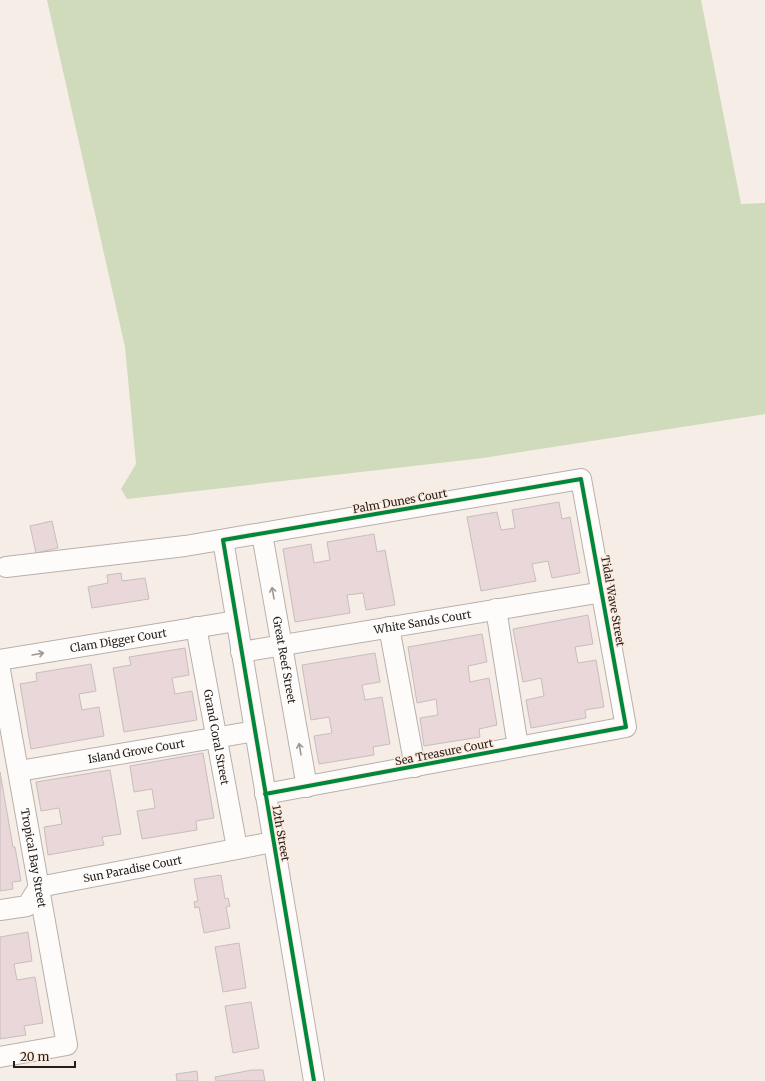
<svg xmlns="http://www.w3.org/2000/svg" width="765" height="1081" viewBox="0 0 765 1081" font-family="Merriweather,serif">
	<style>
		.green { fill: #cfdbbb }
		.building { fill: #e9d7d9; stroke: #c7bebd }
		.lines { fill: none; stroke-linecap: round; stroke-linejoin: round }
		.minor-casing { stroke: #b8b0ac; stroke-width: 22 }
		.minor { stroke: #fefcfb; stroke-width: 20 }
		.cycleway-casing { stroke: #feebe0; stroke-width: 6 }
		.cycleway { stroke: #00873e; stroke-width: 4 }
		.oneway { stroke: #9c9896 }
		.labels { text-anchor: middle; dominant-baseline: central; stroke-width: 3; stroke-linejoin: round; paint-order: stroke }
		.street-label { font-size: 11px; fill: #241e1a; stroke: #feebe0 }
	</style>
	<rect width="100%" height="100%" fill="#f7ede7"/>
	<polygon class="green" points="47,0 701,0 741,204 765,203 765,414 483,458 127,499 121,489 136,464 125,347"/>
	<g class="building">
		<polygon points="559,502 562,519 570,517 580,573 552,578 548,561 532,564 536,581 481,591 467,517 497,512 501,530 515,528 512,510"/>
		<polygon points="52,521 58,548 36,553 30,526"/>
		<polygon points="374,534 377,552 385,550 395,605 366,610 363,593 347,595 350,613 295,622 283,549 311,544 314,563 330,560 327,542"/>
		<polygon points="121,573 122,581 145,578 149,599 92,608 88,587 108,583 107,575"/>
		<polygon points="588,615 593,644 575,647 578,663 596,660 604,707 585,710 586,718 531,728 526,700 544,696 541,678 523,682 513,629"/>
		<polygon points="482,634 487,662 468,666 470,682 489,678 497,725 479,729 480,737 424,746 420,718 438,715 436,699 417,703 408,647"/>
		<polygon points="185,648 189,675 172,678 175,694 192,691 197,720 124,732 113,668 131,665 129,657"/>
		<polygon points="375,653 380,682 362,685 365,700 382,697 390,744 373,747 374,755 319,764 314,736 332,733 329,717 311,720 302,665"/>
		<polygon points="91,664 96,691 79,694 82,710 99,707 104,736 31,749 20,684 37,681 36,673"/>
		<polygon points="203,753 214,818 196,821 197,830 142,839 137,811 155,808 152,789 134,792 130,766"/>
		<polygon points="110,770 121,834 102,837 104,845 48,855 44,827 62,824 59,808 41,811 36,782"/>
		<polygon points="0,772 13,847 15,847 21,881 12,882 13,889 0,891"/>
		<polygon points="221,875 225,899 228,898 230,906 226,907 230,928 204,933 199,907 195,908 194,902 198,901 194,879"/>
		<polygon points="28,932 32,961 14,964 17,980 35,977 43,1023 24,1026 26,1035 0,1039 0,937"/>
		<polygon points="239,943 246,988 223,992 215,947"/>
		<polygon points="251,1002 259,1048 233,1053 225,1006"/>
		<polygon points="252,1070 263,1070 265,1081 216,1081 215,1077"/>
		<polygon points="197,1071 198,1081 177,1081 176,1074"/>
	</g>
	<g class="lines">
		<g class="minor-casing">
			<g id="minor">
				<path id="s1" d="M262,534l45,253"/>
				<polyline points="223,540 314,1081"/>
				<polyline points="6,567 185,546 581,479 626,727 265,794"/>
				<polyline points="496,609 518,747"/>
				<path id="s2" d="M196,627l41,221"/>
				<polyline points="389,627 415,767"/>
				<path id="s3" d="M241,652l362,-60"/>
				<path id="s4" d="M0,660l236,-39"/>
				<path id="s5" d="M0,670l67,375 -67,12"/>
				<path id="s6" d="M19,771l236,-40"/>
				<path id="s7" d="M0,910l27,-4 12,-19 234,-45"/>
			</g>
		</g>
		<use href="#minor" class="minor"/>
		<g class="cycleway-casing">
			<polyline id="cycleway" points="265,794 626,727 581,479 223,540 314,1081"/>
		</g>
		<use href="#cycleway" class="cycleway"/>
	</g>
	<defs><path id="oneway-shaft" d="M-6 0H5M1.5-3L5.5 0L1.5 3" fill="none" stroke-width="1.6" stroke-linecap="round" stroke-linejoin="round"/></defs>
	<g class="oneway">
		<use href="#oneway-shaft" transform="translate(273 593) rotate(-100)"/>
		<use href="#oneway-shaft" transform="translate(38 654) rotate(-10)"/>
		<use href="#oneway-shaft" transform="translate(300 749) rotate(-100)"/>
	</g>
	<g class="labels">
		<g class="street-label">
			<text transform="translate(400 501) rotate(-10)">Palm Dunes Court</text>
			<text transform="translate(613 601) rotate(80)">Tidal Wave Street</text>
			<text stroke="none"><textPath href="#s3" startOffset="184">White Sands Court</textPath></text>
			<text stroke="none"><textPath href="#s4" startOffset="120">Clam Digger Court</textPath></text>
			<text stroke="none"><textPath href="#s1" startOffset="128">Great Reef Street</textPath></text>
			<text stroke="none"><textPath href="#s2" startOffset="112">Grand Coral Street</textPath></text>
			<text stroke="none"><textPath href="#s6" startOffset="119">Island Grove Court</textPath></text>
			<text transform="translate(444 752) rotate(-11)">Sea Treasure Court</text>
			<text transform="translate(281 833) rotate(80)">12th Street</text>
			<text stroke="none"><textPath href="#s5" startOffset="191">Tropical Bay Street</textPath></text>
			<text stroke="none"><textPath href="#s7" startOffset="145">Sun Paradise Court</textPath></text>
		</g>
	</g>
	<path d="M14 1061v6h61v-6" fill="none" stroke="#241e1a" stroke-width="2"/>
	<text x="20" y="1061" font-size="12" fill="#241e1a" stroke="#feebe0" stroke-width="3" paint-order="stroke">20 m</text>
</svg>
